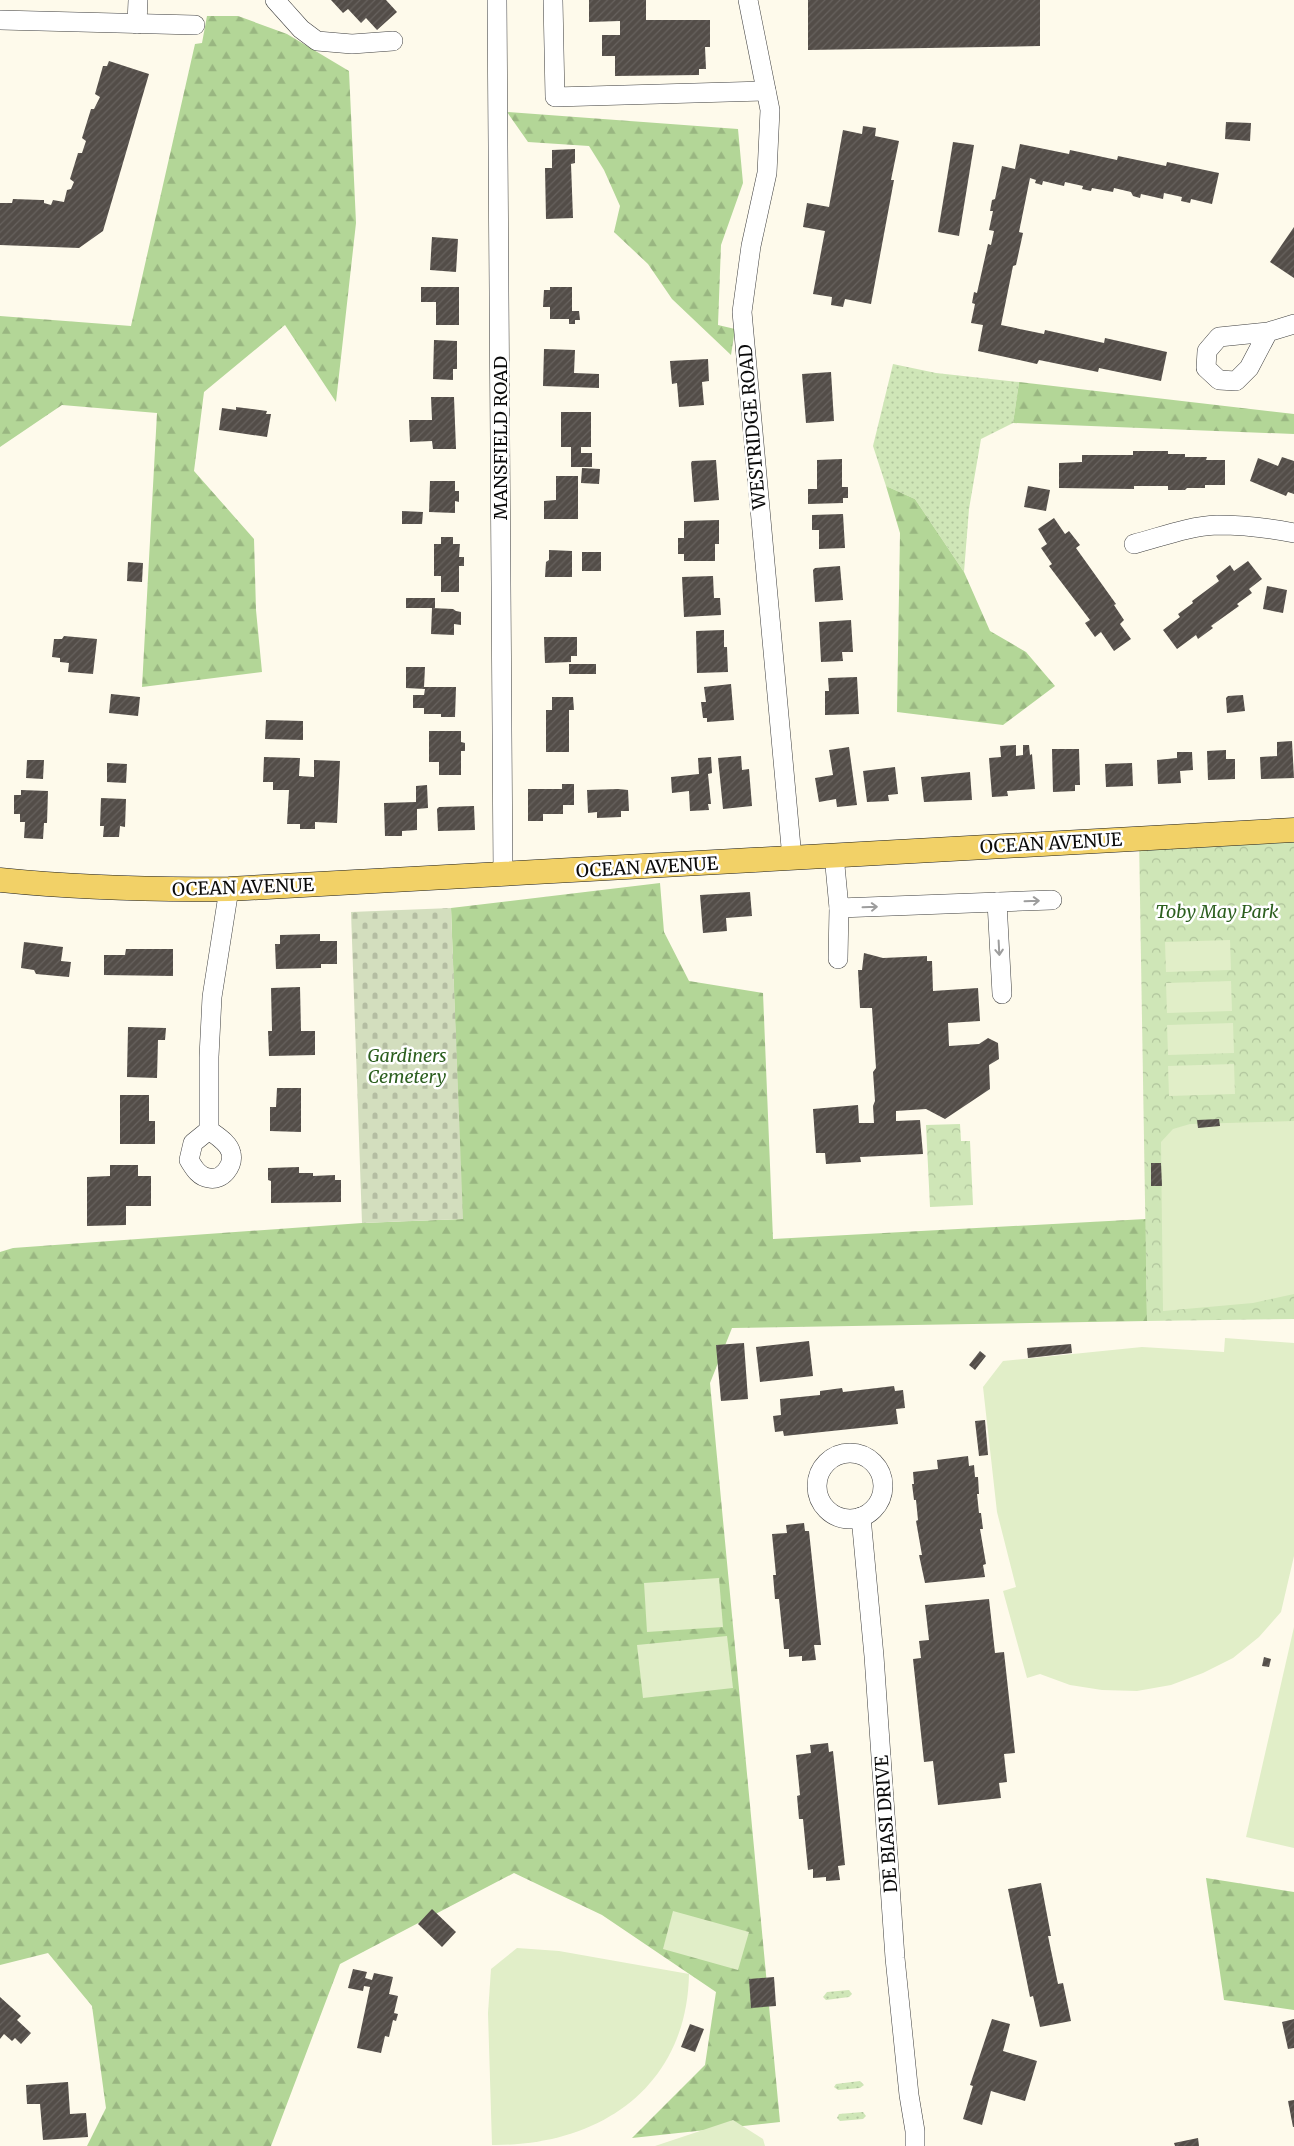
<svg xmlns="http://www.w3.org/2000/svg" width="1294" height="2146" viewBox="0 0 1294 2146" font-family="Merriweather,serif">
	<style>
		.grass { fill: url(#grass-dots) }
		.forest { fill: url(#forest-firs) }
		.cemetery { fill: url(#cemetery-stones) }
		.park { fill: url(#park-crowns) }
		.pitch { fill: #e1eec8 }
		.building { fill: url(#building-hatch) }
		.lines { fill: none; stroke-linecap: round; stroke-linejoin: round }
		.minor-casing { stroke: #3e3e3e; stroke-width: 20 }
		.major-casing { stroke: #1c1c1c; stroke-width: 25 }
		.minor { stroke: #fff; stroke-width: 19 }
		.major { stroke: #f2d167; stroke-width: 24 }
		.oneway { stroke: #9d9d9d }
		.labels { text-anchor: middle; dominant-baseline: central; stroke-width: 5; stroke-linejoin: round; paint-order: stroke }
		.street-label { font-size: 18px; fill: #0b0b0b; stroke: #fff }
		.park-label { font-size: 18px; font-style: italic; fill: #2c5f1f; stroke: #fff }
	</style>
	<defs>
		<pattern id="grass-dots" width="8" height="8" patternUnits="userSpaceOnUse" patternTransform="scale(1.25)"><rect width="8" height="8" fill="#cfe6b7"/><path d="M2 2h.1M6 6h.1" fill="none" stroke="#b0c49c" stroke-width="1.8" stroke-linecap="round"/></pattern>
		<pattern id="forest-firs" width="22" height="20" patternUnits="userSpaceOnUse" patternTransform="scale(1.25)"><rect width="22" height="20" fill="#b3d697"/><path d="M5 1l3.5 6h-7zM16 11l3.5 6h-7z" fill="#99b681"/></pattern>
		<pattern id="cemetery-stones" width="16" height="16" patternUnits="userSpaceOnUse" patternTransform="scale(1.25)"><rect width="16" height="16" fill="#d3debe"/><path d="M2 7V4a2 2 0 0 1 4 0v3zM10 15v-3a2 2 0 0 1 4 0v3z" fill="#b4bda2"/></pattern>
		<pattern id="park-crowns" width="20" height="18" patternUnits="userSpaceOnUse" patternTransform="scale(1.25)"><rect width="20" height="18" fill="#cfe6b7"/><path d="M2 6a3 3 0 1 1 6 0M12 15a3 3 0 1 1 6 0" fill="none" stroke="#b0c49c"/></pattern>
		<pattern id="building-hatch" width="6" height="6" patternUnits="userSpaceOnUse" patternTransform="scale(1.25)"><rect width="6" height="6" fill="#534d48"/><path d="M-1 1l2-2M0 6l6-6M5 7l2-2" fill="none" stroke="#67625e"/></pattern>
	</defs>
	<rect width="100%" height="100%" fill="#fefaeb"/>
	<g class="grass">
		<polygon points="893,364 936,373 1019,382 1013,423 981,439 969,509 964,572 915,499 886,486 873,446"/>
		<polygon points="849,1990 852,1994 849,1997 826,2000 823,1997 827,1992"/>
		<polygon points="860,2081 864,2085 860,2088 838,2090 834,2087 836,2084"/>
		<polygon points="863,2112 866,2116 863,2119 840,2121 837,2118 839,2114"/>
	</g>
	<g class="forest">
		<polygon points="207,16 238,16 287,34 349,71 356,223 336,402 285,325 204,392 194,471 254,539 256,610 262,672 142,687 157,413 62,405 0,447 0,316 131,326 195,44 202,43"/>
		<polygon points="507,112 738,129 743,183 721,245 718,325 735,329 731,355 672,299 648,264 614,232 620,206 604,170 589,146 528,142"/>
		<polygon points="1019,382 1294,414 1294,434 1013,423"/>
		<polygon points="886,486 915,499 964,572 990,631 1026,652 1055,686 1003,725 897,712 900,533"/>
		<polygon points="660,883 664,932 689,981 763,993 773,1239 1146,1219 1147,1321 732,1328 710,1383 780,2122 632,2138 705,2065 716,1992 602,1915 514,1873 340,1964 271,2146 87,2146 106,2108 92,2006 48,1953 0,1965 0,1252 13,1248 362,1223 462,1219 451,908"/>
		<polygon points="1206,1878 1294,1892 1294,2010 1224,2000"/>
	</g>
	<polygon class="cemetery" points="451,908 463,1219 362,1223 351,912"/>
	<g class="park">
		<polygon points="1294,830 1294,1319 1147,1321 1139,838"/>
		<polygon points="960,1124 961,1141 970,1141 973,1205 930,1207 926,1125"/>
	</g>
	<g class="pitch">
		<polygon points="1230,940 1231,970 1166,972 1165,942"/>
		<polygon points="1231,981 1232,1011 1167,1013 1166,983"/>
		<polygon points="1233,1023 1234,1053 1168,1055 1167,1025"/>
		<polygon points="1234,1064 1235,1094 1169,1096 1168,1066"/>
		<polygon points="1294,1121 1294,1294 1253,1303 1163,1311 1161,1142 1173,1129 1190,1124"/>
		<polygon points="1225,1338 1294,1343 1294,1556 1281,1612 1259,1637 1233,1658 1203,1673 1171,1685 1137,1691 1102,1690 1070,1685 1040,1674 1027,1678 1003,1591 1016,1587 997,1512 983,1387 1003,1361 1142,1347 1224,1352"/>
		<polygon points="719,1578 723,1627 647,1632 644,1583"/>
		<polygon points="1294,1627 1294,1848 1246,1837"/>
		<polygon points="727,1636 733,1688 643,1698 637,1645"/>
		<polygon points="673,1911 749,1932 738,1970 663,1949"/>
		<path d="M517,1948l42,3 130,23c-2,112 -88,172 -197,171l-4,-132 3,-44z"/>
		<polygon points="733,2120 763,2139 765,2146 655,2146"/>
	</g>
	<g class="building">
		<polygon points="331,0 386,0 397,12 377,30 366,18 361,23 348,9 343,13"/>
		<polygon points="589,0 646,0 646,20 710,20 710,47 705,47 706,69 699,69 699,75 615,76 615,56 602,56 602,35 620,35 620,21 589,22"/>
		<polygon points="808,0 1040,0 1040,46 808,50"/>
		<polygon points="109,61 149,74 103,231 79,248 0,245 0,203 12,203 13,199 41,200 44,200 44,203 51,205 53,200 64,202 67,190 71,189 74,182 70,179 78,153 82,153 86,141 82,138 91,109 94,109 100,97 95,94 103,66 107,66"/>
		<polygon points="1226,122 1251,123 1250,141 1225,139"/>
		<polygon points="863,126 876,128 875,136 899,141 891,180 894,180 871,304 845,299 843,307 831,305 832,297 813,294 825,231 803,227 807,203 829,207 843,130 862,134"/>
		<polygon points="953,142 974,145 959,236 938,232"/>
		<polygon points="1020,144 1069,154 1070,150 1117,160 1118,156 1166,166 1167,162 1219,173 1212,204 1191,199 1190,203 1181,201 1182,197 1164,193 1163,199 1141,194 1140,198 1133,196 1131,192 1114,188 1113,192 1092,188 1091,191 1082,189 1083,186 1065,182 1064,186 1043,181 1042,185 1035,183 1036,180 1030,178 1019,232 1023,233 1016,265 1013,266 1001,325 1044,334 1045,330 1104,343 1105,338 1167,352 1161,381 1099,368 1098,372 1039,360 1037,364 978,351 983,325 971,323 975,304 972,303 974,292 977,293 988,244 991,245 994,231 989,230 993,211 990,211 992,200 995,199 1002,166 1015,169"/>
		<polygon points="575,149 575,163 571,164 573,218 546,219 545,168 552,168 552,150"/>
		<polygon points="1294,227 1294,278 1270,262"/>
		<polygon points="432,237 458,239 456,272 430,270"/>
		<polygon points="421,287 459,287 459,325 436,325 436,302 421,302"/>
		<polygon points="550,287 572,287 572,311 579,311 580,320 575,320 575,324 569,324 569,319 550,319 550,307 543,307 544,290 550,290"/>
		<polygon points="434,340 457,341 457,369 453,369 453,380 433,379"/>
		<polygon points="544,349 575,350 574,373 599,374 599,388 543,386"/>
		<polygon points="708,359 709,381 702,382 704,405 679,407 677,383 672,384 670,361"/>
		<polygon points="831,372 834,421 806,423 802,374"/>
		<polygon points="431,397 454,397 456,449 433,449 432,441 410,442 409,420 432,420"/>
		<polygon points="236,407 267,411 266,414 271,414 267,437 219,430 222,408 236,410"/>
		<polygon points="561,412 591,412 591,447 581,447 581,453 592,453 592,467 571,467 571,447 561,447"/>
		<polygon points="1133,451 1168,451 1168,454 1185,454 1185,457 1207,457 1206,460 1225,460 1225,485 1205,485 1205,488 1187,488 1185,490 1168,490 1168,486 1134,486 1134,489 1059,488 1059,463 1082,462 1082,455 1133,455"/>
		<polygon points="1282,457 1294,461 1294,494 1288,492 1286,496 1250,481 1258,458 1278,466"/>
		<polygon points="842,459 842,487 848,487 848,498 843,498 843,503 808,504 808,489 817,489 817,460"/>
		<polygon points="716,460 719,500 694,502 691,463 692,461"/>
		<polygon points="582,468 600,469 599,484 581,483"/>
		<polygon points="556,476 578,476 578,519 544,519 544,501 556,500"/>
		<polygon points="430,481 455,481 455,491 459,491 459,502 455,501 455,513 429,512"/>
		<polygon points="1028,486 1050,490 1046,511 1024,507"/>
		<polygon points="402,511 423,512 422,524 402,524"/>
		<polygon points="843,514 845,548 819,549 819,530 812,530 812,515"/>
		<polygon points="1054,518 1065,534 1069,531 1080,545 1076,548 1116,604 1114,605 1124,620 1120,624 1131,639 1114,651 1101,632 1095,637 1085,623 1090,620 1049,566 1052,564 1041,548 1047,544 1038,529"/>
		<polygon points="719,520 719,544 715,544 715,561 684,561 684,554 678,554 678,538 684,538 684,521"/>
		<polygon points="441,537 453,537 453,544 460,544 459,557 464,557 464,566 459,566 459,592 441,592 441,576 434,576 434,544 441,544"/>
		<polygon points="549,550 572,551 572,577 545,577 546,562 549,560"/>
		<rect x="582" y="552" width="19" height="19"/>
		<polygon points="1248,561 1262,579 1249,589 1252,593 1237,604 1239,606 1211,626 1213,628 1198,639 1196,635 1177,649 1163,630 1180,617 1178,614 1193,603 1192,601 1219,581 1216,576 1230,565 1234,571"/>
		<polygon points="128,562 143,563 142,582 127,581"/>
		<polygon points="840,566 843,600 815,602 813,570 815,568"/>
		<polygon points="713,576 714,598 720,598 721,615 684,617 682,577"/>
		<polygon points="1267,586 1287,590 1283,613 1263,609"/>
		<rect x="406" y="598" width="29" height="10"/>
		<polygon points="432,608 453,609 456,611 461,612 461,625 454,624 454,635 431,634"/>
		<polygon points="851,620 853,652 842,652 843,661 821,662 819,622"/>
		<polygon points="724,630 724,647 727,647 728,672 697,673 696,631"/>
		<polygon points="64,636 97,639 93,674 68,672 69,663 60,662 60,658 52,657 54,639 62,639"/>
		<polygon points="544,637 577,637 577,656 571,656 571,662 545,663"/>
		<rect x="569" y="664" width="27" height="10"/>
		<polygon points="406,667 425,667 424,687 456,687 455,717 441,717 441,714 424,714 424,708 413,708 413,695 424,695 425,689 406,688"/>
		<polygon points="857,677 859,714 825,715 825,691 829,691 828,678"/>
		<polygon points="731,684 734,720 707,722 707,718 703,718 701,702 706,702 704,687"/>
		<polygon points="111,694 140,697 138,716 109,713"/>
		<polygon points="1243,695 1245,711 1227,713 1226,698 1228,696"/>
		<polygon points="552,697 573,697 574,710 569,710 569,752 546,752 546,710 552,710"/>
		<polygon points="266,720 303,721 303,740 265,739"/>
		<polygon points="429,731 461,731 461,742 465,743 465,751 461,751 461,775 439,775 439,762 429,762"/>
		<polygon points="1292,741 1294,778 1261,779 1260,757 1277,756 1277,742"/>
		<polygon points="1016,745 1016,756 1023,755 1023,745 1029,745 1030,755 1032,754 1035,789 1007,791 1008,796 992,797 989,758 1001,757 1000,746"/>
		<polygon points="849,747 857,805 837,807 836,799 819,802 815,778 833,775 829,750"/>
		<polygon points="1052,749 1079,749 1080,785 1075,785 1075,791 1053,792"/>
		<polygon points="1226,750 1226,759 1235,759 1235,779 1208,780 1207,751"/>
		<polygon points="1177,752 1192,752 1193,770 1180,771 1181,783 1158,784 1157,760 1177,758"/>
		<polygon points="741,756 742,770 749,769 752,806 723,809 718,758"/>
		<polygon points="264,757 300,758 299,776 314,777 314,760 340,761 337,823 315,822 315,829 300,829 300,824 287,824 289,790 273,790 273,782 263,782"/>
		<polygon points="711,757 712,773 708,774 711,804 708,804 709,810 690,811 689,791 672,793 671,777 699,774 698,758"/>
		<polygon points="27,760 44,760 43,779 26,778"/>
		<polygon points="107,763 127,764 126,783 107,782"/>
		<polygon points="1132,763 1133,786 1106,787 1105,764"/>
		<polygon points="895,767 898,794 888,795 889,801 867,802 863,771"/>
		<polygon points="970,772 972,800 924,802 921,777"/>
		<polygon points="562,784 574,784 574,805 563,805 563,814 543,814 543,821 528,821 528,789 562,789"/>
		<polygon points="427,785 428,808 417,809 417,830 402,831 402,836 385,836 384,803 416,802 416,786"/>
		<polygon points="618,789 628,790 629,811 621,811 621,817 597,818 597,812 588,813 587,790"/>
		<polygon points="21,790 48,791 47,823 44,823 43,839 24,838 25,822 20,822 20,814 14,814 14,795 21,795"/>
		<polygon points="101,798 126,799 125,827 120,826 119,837 103,837 104,826 100,826"/>
		<polygon points="474,806 475,830 438,831 437,809 439,807"/>
		<polygon points="750,892 752,916 726,918 727,931 703,933 700,895"/>
		<polygon points="320,934 320,941 337,941 337,964 321,964 321,968 276,969 275,944 280,944 280,935"/>
		<polygon points="24,942 63,947 61,961 71,962 69,977 36,974 34,970 21,968"/>
		<polygon points="126,949 173,949 173,976 104,975 104,955 125,955"/>
		<polygon points="864,953 883,958 927,956 927,961 932,961 933,991 978,988 980,1021 948,1023 949,1046 979,1044 988,1038 998,1043 999,1059 989,1065 990,1089 945,1119 926,1109 896,1111 896,1121 920,1120 923,1154 860,1157 861,1162 826,1164 825,1153 816,1153 813,1109 858,1105 859,1123 874,1123 873,1106 875,1101 873,1072 876,1068 872,1008 860,1008 858,970 862,970"/>
		<polygon points="300,987 301,1031 315,1031 315,1055 269,1056 268,1031 272,1031 271,988"/>
		<polygon points="128,1027 166,1028 165,1040 158,1040 157,1078 127,1077"/>
		<polygon points="277,1088 301,1088 301,1132 270,1131 270,1107 276,1107"/>
		<polygon points="120,1095 149,1095 149,1121 155,1121 155,1144 120,1144"/>
		<polygon points="1219,1119 1220,1126 1198,1128 1197,1120"/>
		<polygon points="1151,1163 1161,1163 1162,1186 1151,1186"/>
		<polygon points="110,1165 138,1165 138,1176 151,1176 151,1206 126,1206 126,1225 87,1226 87,1177 110,1176"/>
		<polygon points="299,1167 299,1173 313,1173 313,1176 335,1175 335,1180 341,1180 341,1202 271,1203 271,1181 268,1180 268,1168"/>
		<polygon points="809,1341 813,1376 760,1382 756,1347"/>
		<polygon points="744,1343 748,1399 721,1401 716,1345"/>
		<polygon points="1071,1344 1072,1353 1028,1358 1027,1348"/>
		<polygon points="980,1351 986,1356 975,1370 969,1365"/>
		<polygon points="894,1386 895,1391 903,1390 905,1408 896,1409 898,1424 784,1436 783,1431 775,1432 773,1416 781,1415 780,1399 820,1395 820,1391 842,1388 843,1392"/>
		<polygon points="985,1420 988,1455 979,1456 975,1421"/>
		<polygon points="968,1456 969,1466 974,1465 975,1477 978,1477 979,1494 977,1494 979,1513 981,1513 983,1529 980,1529 986,1564 983,1565 985,1577 925,1583 919,1555 922,1555 916,1521 918,1520 916,1500 914,1500 912,1484 914,1484 913,1472 938,1469 937,1460"/>
		<polygon points="804,1523 805,1531 809,1531 821,1645 814,1645 816,1660 802,1661 802,1656 789,1657 789,1649 784,1649 779,1599 775,1599 773,1575 776,1575 772,1534 787,1533 786,1525"/>
		<polygon points="989,1599 995,1653 1004,1652 1015,1753 1004,1754 1007,1782 999,1783 1001,1798 938,1805 933,1761 924,1762 913,1659 921,1658 919,1641 929,1640 925,1605"/>
		<polygon points="1264,1657 1271,1659 1269,1667 1262,1666"/>
		<polygon points="828,1743 829,1752 833,1751 845,1865 838,1866 840,1880 826,1881 826,1877 813,1878 813,1869 808,1870 803,1819 799,1819 797,1796 800,1795 796,1755 811,1753 810,1745"/>
		<polygon points="1041,1883 1051,1936 1048,1936 1058,1984 1063,1983 1071,2021 1040,2027 1033,1996 1030,1997 1008,1889"/>
		<polygon points="432,1909 456,1932 442,1947 418,1924"/>
		<polygon points="353,1969 367,1972 365,1978 372,1980 374,1973 393,1977 389,1994 398,1996 394,2013 398,2014 396,2021 393,2020 389,2037 385,2036 381,2053 357,2048 370,1987 364,1986 363,1991 348,1988"/>
		<polygon points="774,1977 776,2006 751,2008 749,1979"/>
		<polygon points="0,1997 21,2016 17,2020 31,2033 21,2044 15,2038 12,2041 4,2034 0,2039"/>
		<polygon points="992,2019 1010,2024 1003,2051 1037,2061 1025,2101 991,2091 982,2125 963,2119 973,2086 970,2085"/>
		<polygon points="1294,2019 1294,2048 1288,2049 1282,2022"/>
		<polygon points="690,2024 704,2029 695,2052 681,2047"/>
		<polygon points="68,2082 70,2114 86,2113 88,2137 43,2140 40,2104 27,2104 26,2085"/>
		<polygon points="1294,2100 1294,2127 1293,2127 1288,2101"/>
		<polygon points="1198,2138 1199,2146 1175,2146 1174,2143"/>
	</g>
	<g class="lines">
		<g class="minor-casing">
			<g id="minor">
				<polyline points="275,0 301,29 317,41 352,44 393,41"/>
				<polyline points="497,0 503,875"/>
				<polyline points="553,0 555,97 766,91"/>
				<polyline points="748,0 770,110 767,173 751,246 742,312 792,858"/>
				<polyline points="0,20 195,25"/>
				<polyline points="137,24 138,0"/>
				<polyline points="1268,332 1249,368 1236,381 1219,380 1206,368 1207,351 1219,337 1268,332 1294,324"/>
				<path d="M1134,544c27,-7 55,-18 83,-19 25,0 52,3 77,8"/>
				<polyline points="834,855 839,908 1052,900"/>
				<polyline points="997,902 1002,994"/>
				<polyline points="838,959 839,908"/>
				<path d="M209,1130c8,6 20,13 22,23 3,13 -9,28 -22,25 -10,-1 -15,-10 -20,-18l4,-17 16,-13v-73l3,-60 17,-108"/>
				<circle cx="850" cy="1486" r="33"/>
				<polyline points="861,1517 874,1656 895,1958 909,2095 915,2131 915,2146"/>
			</g>
		</g>
		<g class="major-casing">
			<path id="major" d="M0,880c78,8 151,10 229,9l1065,-59"/>
		</g>
		<use href="#minor" class="minor"/>
		<use href="#major" class="major"/>
	</g>
	<defs><path id="oneway-shaft" d="M-6 0H5M1.5-3L5.5 0L1.5 3" fill="none" stroke-width="1.6" stroke-linecap="round" stroke-linejoin="round" transform="scale(1.25)"/></defs>
	<g class="oneway">
		<use href="#oneway-shaft" transform="translate(1032 901) rotate(-2)"/>
		<use href="#oneway-shaft" transform="translate(870 907) rotate(-2)"/>
		<use href="#oneway-shaft" transform="translate(999 948) rotate(87)"/>
	</g>
	<g class="labels">
		<g class="street-label">
			<text transform="translate(752 427) rotate(-95)">WESTRIDGE ROAD</text>
			<text transform="translate(500 438) rotate(-90)">MANSFIELD ROAD</text>
			<text transform="translate(1051 843) rotate(-3)">OCEAN AVENUE</text>
			<text transform="translate(647 867) rotate(-3)">OCEAN AVENUE</text>
			<text transform="translate(243 887) rotate(-2)">OCEAN AVENUE</text>
			<text transform="translate(886 1824) rotate(-94)">DE BIASI DRIVE</text>
		</g>
		<g class="park-label">
			<text x="1217" y="911">Toby May Park</text>
			<text x="407" y="1055">Gardiners<tspan x="407" dy="21">Cemetery</tspan></text>
		</g>
	</g>
</svg>
